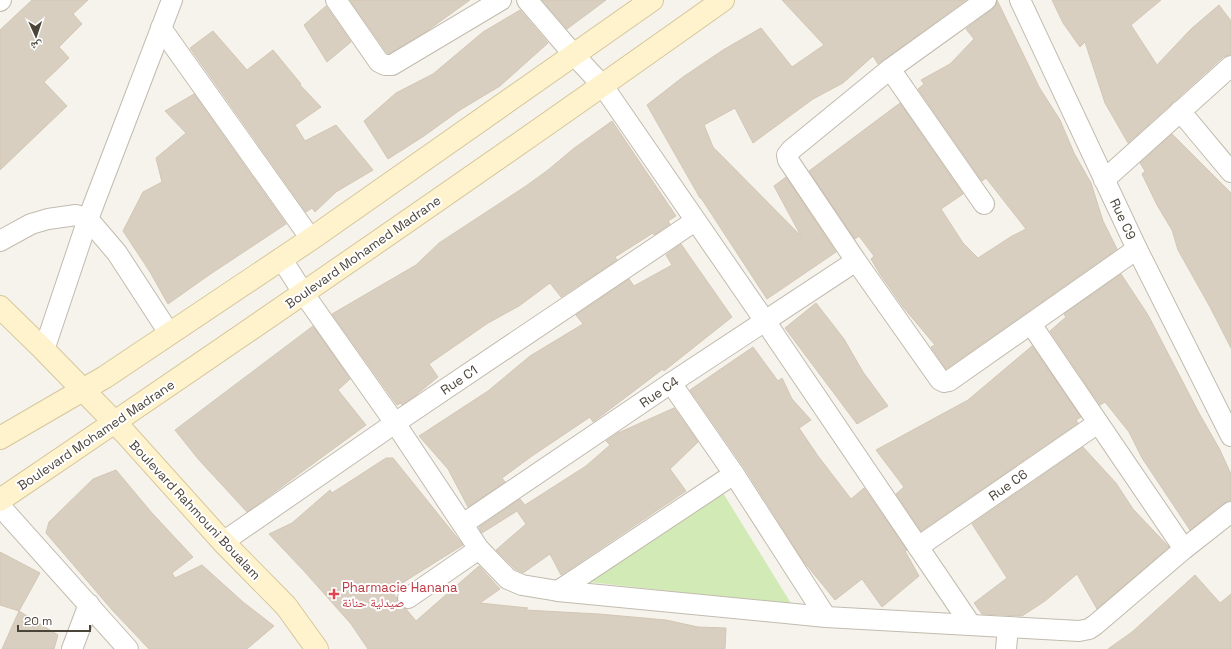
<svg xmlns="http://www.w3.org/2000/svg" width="1231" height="649" viewBox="0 0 1231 649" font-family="'Space Grotesk','Noto Naskh Arabic',sans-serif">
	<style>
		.green { fill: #d2eab5 }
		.building { fill: #d8cfc1; stroke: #d3c7b4 }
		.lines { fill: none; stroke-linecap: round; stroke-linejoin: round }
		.street-casing { stroke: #c2bbae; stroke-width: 22 }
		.secondary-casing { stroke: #d6c79b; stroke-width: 24 }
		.street { stroke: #fff; stroke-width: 20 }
		.secondary { stroke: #fff3cd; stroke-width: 22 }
		.health-dot { fill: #e0444e; stroke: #fff; stroke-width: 1.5 }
		.labels { text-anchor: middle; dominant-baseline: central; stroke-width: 4; stroke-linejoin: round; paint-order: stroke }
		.street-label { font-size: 13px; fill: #4b4439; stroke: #fff }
		.health-label { font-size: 13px; fill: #be3a42; stroke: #fff; text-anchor: start }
	</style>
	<rect width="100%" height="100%" fill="#f6f3ec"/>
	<polygon class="green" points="720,488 792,605 580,581"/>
	<g class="building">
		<polygon points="32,0 88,0 73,14 82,24 59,47 69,58 44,82 67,106 0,170 0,30"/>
		<polygon points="350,0 470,0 424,33 389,54 387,53"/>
		<polygon points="542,0 606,0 567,29"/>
		<polygon points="782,0 966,0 878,64 873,56 843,83 813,99 753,143 735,108 704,125 713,147 801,236 774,186 786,177 836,252 767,299 701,198 700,198 647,105 683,77 723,50 761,28 792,67 824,45"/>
		<polygon points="997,0 1039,87 1060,120 1074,153 1091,183 1103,221 1117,249 946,369 931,347 935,345 903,307 880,274 871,259 874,256 859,236 855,239 809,171 900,103 963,194 941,209 963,243 978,258 1012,236 1026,229 986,178 982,181 918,89 924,84 921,80 950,64 974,39 966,29 993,9 996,5"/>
		<polygon points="1052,0 1161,0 1131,25 1157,65 1191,29 1219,5 1231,21 1231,54 1223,57 1128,143 1105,103 1085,42 1080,47 1063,23"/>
		<polygon points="326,6 351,42 327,62 304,25"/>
		<polygon points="520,10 548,43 500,86 460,110 424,136 388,159 364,121 396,93 433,74 483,32"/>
		<polygon points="213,31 247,70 273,50 301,84 300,85 321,107 295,125 305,141 336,125 373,170 336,192 315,212 312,208 306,212 190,48"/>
		<polygon points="194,94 286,224 209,275 168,304 150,272 123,231 143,192 162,182 156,158 186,133 165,111"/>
		<polygon points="612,121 676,216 668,221 670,224 654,235 653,233 615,257 617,260 561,297 550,283 519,306 488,323 429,364 438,377 416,395 402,405 401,403 397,405 332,314 416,265 439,243 526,186 548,170 573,149"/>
		<polygon points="1172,134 1231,193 1231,348 1210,307 1178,250 1172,230 1157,205 1142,174 1145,171 1140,163"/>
		<polygon points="681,244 732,317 664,371 663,369 593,422 590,417 532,456 502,478 505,482 468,507 448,469 419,436 488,391 530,356 583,324 576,315 629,279 634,286 672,265 666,255"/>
		<polygon points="1121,274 1148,315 1200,415 1219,448 1231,474 1231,500 1224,503 1190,530 1142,458 1129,432 1105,402 1100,405 1050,331 1066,317 1064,314"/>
		<polygon points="816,303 844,339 863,372 888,406 857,424 785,328"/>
		<polygon points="313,326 350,379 338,390 366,425 247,512 199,460 175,430"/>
		<polygon points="1032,346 1081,417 1076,420 1078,423 921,531 896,494 904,487 876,450 968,400"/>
		<polygon points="753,347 778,381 782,378 792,399 811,420 799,428 818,456 851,499 864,488 907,550 905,551 919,576 882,607 862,579 835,600 804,562 745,469 690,390"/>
		<polygon points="674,408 698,442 670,469 686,491 561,575 550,554 523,573 515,569 496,550 526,524 517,511 482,533 481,532 479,527 520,499 525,505 586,466 610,445 606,441 618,433"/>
		<polygon points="1083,447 1116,483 1133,509 1169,547 1097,609 1077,574 1045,601 1022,616 982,614 974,603 1007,578 972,524"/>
		<polygon points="386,458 393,458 463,545 407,580 392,592 397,598 399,605 406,609 416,621 479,566 500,589 480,603 528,608 525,610 599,614 666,620 698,627 726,628 725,649 368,649 351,624 304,571 269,534 292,523 330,490 332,493"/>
		<polygon points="116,470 152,513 193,557 172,573 175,578 202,565 243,602 274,626 247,649 149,649 113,611 46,533 49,522 93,479"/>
		<polygon points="0,552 40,573 19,611 0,605"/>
		<polygon points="1195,575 1220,603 1231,594 1231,649 1108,649 1132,632"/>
		<polygon points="19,611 58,635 54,649 2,649"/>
	</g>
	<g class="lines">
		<g class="street-casing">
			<g id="street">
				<polyline points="336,0 379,62 385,65 392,65 501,0"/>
				<polyline points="527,0 574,55 603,86 765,321 971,625"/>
				<polyline points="986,0 890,69 791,150 787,155 788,160 856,261 940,380 944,382 949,381 1137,249"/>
				<polyline points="1020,0 1137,249 1231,436"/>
				<polyline points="0,1 1,0"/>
				<polyline points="161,28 311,239"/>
				<polyline points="890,69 984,204"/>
				<polyline points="1180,111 1231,172"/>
				<polyline points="1104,180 1231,66"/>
				<polyline points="0,241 31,224 48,219 76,215 88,219 117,253 169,333"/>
				<polyline points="281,258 304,294 395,423 479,549 508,579 522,585 558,591 826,617 1079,631 1089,629 1095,625 1184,549 1231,512"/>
				<polyline points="1031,324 1184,549"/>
				<polyline points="44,350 88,219 172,0"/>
				<polyline points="671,383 734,474 826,617"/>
				<polyline points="0,506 128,649"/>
				<polyline points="463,524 671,383 856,261"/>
				<polyline points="223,542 395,423 695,221"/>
				<polyline points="918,547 1098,423"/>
				<polyline points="558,591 734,474"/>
				<polyline points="408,598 479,549"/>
				<polyline points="72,649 89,604"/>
				<polyline points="1006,649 1008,627"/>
			</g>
		</g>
		<g class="secondary-casing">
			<g id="secondary">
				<polyline points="0,307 44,350 125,433 223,542 286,606 317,649"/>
				<polyline points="0,438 105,377 311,239 652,0"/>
				<path d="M0,500c242,-164 484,-330 723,-500"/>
			</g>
		</g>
		<use href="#street" class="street"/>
		<use href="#secondary" class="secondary"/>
	</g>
	<path class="health-dot" d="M332 588h4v4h4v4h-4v4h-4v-4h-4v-4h4z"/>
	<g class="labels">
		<g class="street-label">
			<text transform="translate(1123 219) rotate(65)">Rue C9</text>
			<text transform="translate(363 252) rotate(-35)">Boulevard Mohamed Madrane</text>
			<text transform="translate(459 380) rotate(-34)">Rue C1</text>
			<text transform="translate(659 392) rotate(-34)">Rue C4</text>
			<text transform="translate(96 435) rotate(-34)">Boulevard Mohamed Madrane</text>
			<text transform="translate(1008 485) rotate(-35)">Rue C6</text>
			<text transform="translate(195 510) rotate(47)">Boulevard Rahmouni Boualam</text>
		</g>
		<g class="health-label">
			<text x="342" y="587">Pharmacie Hanana<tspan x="342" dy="15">صيدلية حنانة</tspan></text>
		</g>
	</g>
	<g transform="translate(36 36) rotate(177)" stroke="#ffffff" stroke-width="3" paint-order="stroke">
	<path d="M0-3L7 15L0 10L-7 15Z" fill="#4b4439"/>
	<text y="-6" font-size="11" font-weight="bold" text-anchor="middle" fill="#4b4439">ش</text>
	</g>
	<path d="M18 625v6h72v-6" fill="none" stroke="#4b4439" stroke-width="2"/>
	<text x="24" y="625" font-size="12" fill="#4b4439" stroke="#ffffff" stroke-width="3" paint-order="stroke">20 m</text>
</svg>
